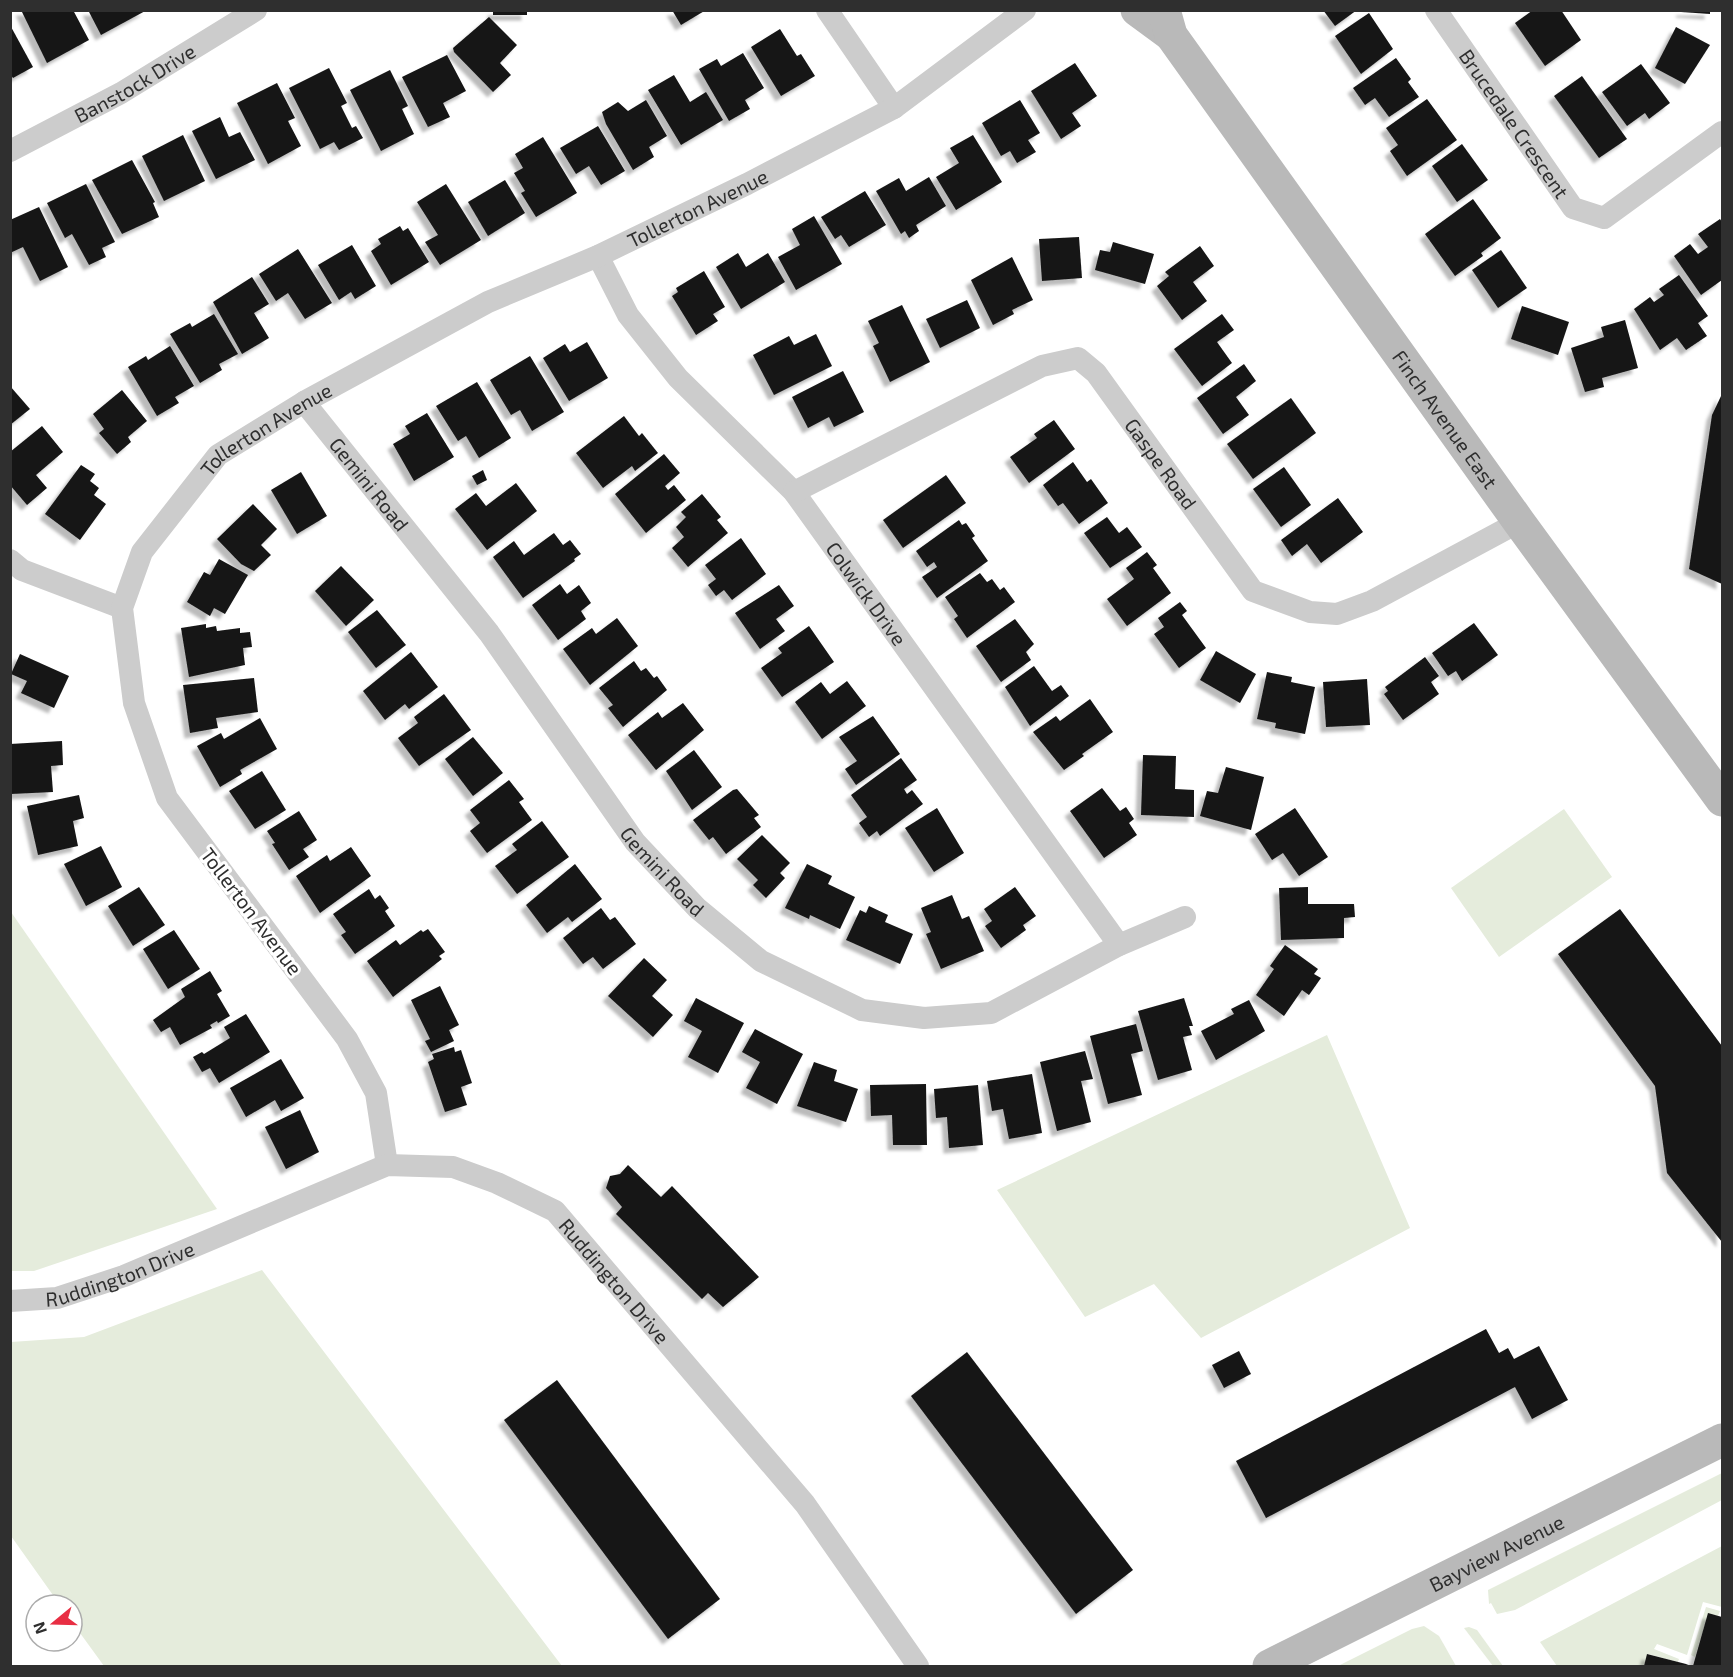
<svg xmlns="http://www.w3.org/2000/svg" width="1733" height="1677" viewBox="0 0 1733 1677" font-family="'Exo 2',sans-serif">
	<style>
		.green { fill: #e5ecdc }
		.building { fill: #161616; filter: url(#shadow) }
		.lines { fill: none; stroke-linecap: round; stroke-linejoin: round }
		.street { stroke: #ccc; stroke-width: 22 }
		.secondary { stroke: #b9b9b9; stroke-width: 33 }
		.labels { text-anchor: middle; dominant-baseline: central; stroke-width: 6; stroke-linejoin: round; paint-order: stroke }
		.street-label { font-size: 20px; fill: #2f2f2f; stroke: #fff }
	</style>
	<defs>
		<filter id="shadow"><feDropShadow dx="-5.5" dy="5.5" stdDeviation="1.5" flood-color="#0004"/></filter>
	</defs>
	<rect width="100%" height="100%" fill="#fff"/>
	<g class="green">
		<polygon points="1564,809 1612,877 1499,957 1451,888"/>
		<polygon points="10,912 11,912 217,1209 34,1271 11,1271"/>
		<polygon points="1327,1035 1410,1228 1201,1338 1154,1284 1085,1317 997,1190"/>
		<polygon points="262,1270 562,1666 104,1666 72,1622 72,1605 60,1605 11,1536 11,1342 84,1337"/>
		<polygon points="1722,1473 1722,1500 1515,1610 1497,1614 1491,1603 1489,1604 1488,1590"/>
		<polygon points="1722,1546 1722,1607 1703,1602 1687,1655 1657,1644 1654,1649 1679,1659 1678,1662 1648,1654 1644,1666 1557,1666 1540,1642"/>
		<polygon points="1706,1607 1720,1611 1718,1616 1708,1614 1695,1657 1691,1655"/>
		<polygon points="1424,1626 1439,1636 1456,1666 1338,1666 1412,1629"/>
		<polygon points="1469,1627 1477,1630 1503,1666 1493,1666 1464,1628"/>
	</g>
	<g class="building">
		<polygon points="21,10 73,10 89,40 47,63"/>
		<polygon points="88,10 147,10 101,35"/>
		<rect x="493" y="10" width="34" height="5"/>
		<polygon points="672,10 706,10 681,25"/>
		<polygon points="1323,10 1357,10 1335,26"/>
		<polygon points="1533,10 1561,10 1581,40 1545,66 1515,23"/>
		<polygon points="1682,10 1710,10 1710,14 1681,12"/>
		<polygon points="1369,13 1393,49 1361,74 1335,36"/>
		<polygon points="489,17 517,45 500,63 511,75 493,92 454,52 453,48"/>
		<polygon points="10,25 33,67 13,78 10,74"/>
		<polygon points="1676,27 1710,45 1685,84 1655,68"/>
		<polygon points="780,29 797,56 801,54 815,76 781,96 751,47"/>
		<polygon points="743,53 764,88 745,100 750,109 729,121 699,69 717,59 721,66"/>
		<polygon points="447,55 466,91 443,103 450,117 428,127 402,77"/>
		<polygon points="1396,58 1411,79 1408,82 1419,97 1389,117 1375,98 1365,105 1353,88"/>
		<polygon points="1075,63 1097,96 1072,113 1081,126 1061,139 1031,91"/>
		<polygon points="1641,64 1670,103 1649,119 1645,113 1627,126 1602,92"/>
		<polygon points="329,68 347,103 341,106 352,128 356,126 363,138 339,150 334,142 320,149 289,88"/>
		<polygon points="390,70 408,106 402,109 414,134 381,151 350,90"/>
		<polygon points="674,75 690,102 706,92 723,120 681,145 648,90"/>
		<polygon points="1582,76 1627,139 1599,158 1554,96"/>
		<polygon points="277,83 295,118 288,121 301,146 268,164 237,103"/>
		<polygon points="1427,99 1457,140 1407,176 1390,151 1398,145 1386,128"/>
		<polygon points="646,100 667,136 649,147 654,157 633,170 606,124 602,112 618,102 628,111"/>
		<polygon points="1020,100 1040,133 1028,140 1036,152 1017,163 1010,151 1001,156 982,123"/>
		<polygon points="220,117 229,137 240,132 255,160 216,179 192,131"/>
		<polygon points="598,126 625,171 601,185 589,166 576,174 560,148"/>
		<polygon points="183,135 205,181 164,201 142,156"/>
		<polygon points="973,135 1002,182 956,210 936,177 959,163 950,148"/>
		<polygon points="543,137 577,193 536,217 521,193 525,191 514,173 523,168 515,154"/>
		<polygon points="1462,144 1488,180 1457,202 1432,166"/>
		<polygon points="132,160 155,202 153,203 159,217 122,234 92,180"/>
		<polygon points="929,177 946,206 916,225 919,231 909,238 905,231 901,234 876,191 899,178 906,191"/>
		<polygon points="505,180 525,213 488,236 468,202"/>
		<polygon points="86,184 115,242 102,248 106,257 89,265 72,234 65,238 47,203"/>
		<polygon points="446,184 481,240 440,265 425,242 438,235 417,202"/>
		<polygon points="865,191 886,225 849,247 841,235 835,239 821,217"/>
		<polygon points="1473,199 1501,238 1481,253 1483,256 1455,276 1425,234"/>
		<polygon points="39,207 68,267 40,281 23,247 10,253 10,220"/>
		<polygon points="814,216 842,264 796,290 778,257 800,245 792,229"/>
		<polygon points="1720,219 1722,222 1722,280 1701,295 1674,256 1690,244 1698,254 1708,247 1698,234"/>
		<polygon points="400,226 403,231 408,228 429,262 391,285 371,251 381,244 378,239"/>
		<polygon points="1079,237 1082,278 1042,281 1039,239"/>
		<polygon points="1113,242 1154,254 1145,284 1095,270 1100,250 1110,252"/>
		<polygon points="352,245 376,286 355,299 351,292 339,300 318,265"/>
		<polygon points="1200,246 1214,266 1193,282 1207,301 1182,320 1157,286 1169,276 1165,272"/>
		<polygon points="298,249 332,303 305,319 288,293 276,301 259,274"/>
		<polygon points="1501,250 1527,288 1498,308 1472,270"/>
		<polygon points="738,253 746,267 768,253 785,282 741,309 716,267"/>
		<polygon points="1012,257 1033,300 1012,310 1014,314 993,325 971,280"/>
		<polygon points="704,271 725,307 713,314 718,321 696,335 672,296 678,292 676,288"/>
		<polygon points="1679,275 1708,316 1698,323 1707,336 1686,350 1677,338 1660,350 1634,309 1650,297 1654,302 1664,295 1659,289"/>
		<polygon points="252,277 269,304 254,313 269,338 242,354 213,302"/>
		<polygon points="967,300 980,328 940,348 926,319"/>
		<polygon points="902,305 930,362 890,382 873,346 879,343 868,321"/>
		<polygon points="1522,306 1569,322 1558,355 1511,339"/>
		<polygon points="214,314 238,354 219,364 222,370 200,383 170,334 190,323 192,327"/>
		<polygon points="1222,314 1234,330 1217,342 1232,363 1202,386 1174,349"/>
		<polygon points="1625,320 1638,368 1602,378 1604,387 1585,392 1571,348 1604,337 1601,327"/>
		<polygon points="816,334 832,366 774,395 753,355 789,336 794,345"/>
		<polygon points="587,342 608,378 569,401 543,358 565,344 570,352"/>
		<polygon points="170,346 194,386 175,397 179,403 157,416 128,367 146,356 148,360"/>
		<polygon points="530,356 564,412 532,431 520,410 511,415 490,380"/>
		<polygon points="1244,364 1256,381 1236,397 1249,415 1223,434 1197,398"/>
		<polygon points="843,371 864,412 834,427 829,417 808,428 792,397"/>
		<polygon points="477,382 511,438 479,458 466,436 458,441 436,406"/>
		<polygon points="10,386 30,409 10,425"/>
		<polygon points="122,390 147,421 128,437 131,442 117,454 99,433 104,429 93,414"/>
		<polygon points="1722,394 1722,584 1689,569 1712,415"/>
		<polygon points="1291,398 1316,433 1253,479 1227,444"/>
		<polygon points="427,413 454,457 414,481 393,444 410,434 405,426"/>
		<polygon points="624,416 639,436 642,433 658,453 635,471 632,466 603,488 576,453"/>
		<polygon points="1054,420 1075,449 1029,483 1010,457 1037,438 1034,434"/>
		<polygon points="42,426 63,452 36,475 47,488 27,505 10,485 10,452"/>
		<polygon points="664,454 680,473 665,486 668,490 674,485 686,500 646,533 615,494"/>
		<polygon points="1073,462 1087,482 1091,479 1108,503 1079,524 1063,503 1058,506 1043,485"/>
		<polygon points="81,465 95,474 90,481 99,488 94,495 106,504 80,540 45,514"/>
		<polygon points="1284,467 1311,505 1281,527 1253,489"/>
		<polygon points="483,470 487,480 477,485 472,476"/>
		<polygon points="301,472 327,516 297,534 271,490"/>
		<polygon points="946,475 966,503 903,548 883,520"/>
		<polygon points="516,483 537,511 487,550 455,509 476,493 486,506"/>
		<polygon points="702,494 721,517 717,520 728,533 688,567 672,548 684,537 676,527 686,517 681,512"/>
		<polygon points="1338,498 1363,532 1321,563 1307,544 1292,556 1281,540"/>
		<polygon points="253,504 277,529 261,545 271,555 254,571 241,564 217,539"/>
		<polygon points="1107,517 1119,533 1127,527 1142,547 1110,568 1084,533"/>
		<polygon points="959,520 962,525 966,523 975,536 972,538 988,561 937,598 922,577 937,567 934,562 927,567 916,551"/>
		<polygon points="554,533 563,545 570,540 581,554 574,559 575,561 523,598 493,557 514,541 524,555"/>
		<polygon points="741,538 766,574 732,600 724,590 716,596 708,585 716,579 705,565"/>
		<polygon points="1147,552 1157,565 1153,568 1171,593 1127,626 1107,599 1134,579 1126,568"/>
		<polygon points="219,559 248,575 225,614 214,608 210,616 187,602 204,572 210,575"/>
		<polygon points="341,566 374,600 346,626 315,591"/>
		<polygon points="980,573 987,582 992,579 1000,590 1004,587 1015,602 967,638 954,619 958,616 945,597"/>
		<polygon points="560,584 567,594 579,585 591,603 581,611 586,619 558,640 532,605"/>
		<polygon points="779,585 794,606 776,619 785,631 760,649 735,613"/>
		<polygon points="1180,602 1187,611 1182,615 1206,648 1179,668 1154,634 1164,627 1158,618"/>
		<polygon points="377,610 406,645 376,668 348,632"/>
		<polygon points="617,618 638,646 590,685 563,649 592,628 596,634"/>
		<polygon points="1015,619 1034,644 1026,652 1031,660 1001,682 976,646"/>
		<polygon points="1474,623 1498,655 1462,681 1456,671 1448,676 1432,653"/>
		<polygon points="206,624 206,628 216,626 217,631 240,628 240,633 250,632 252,647 243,648 245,665 189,677 181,628"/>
		<polygon points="809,626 834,662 782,697 761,668 782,653 778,648"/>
		<polygon points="1216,651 1256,674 1240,703 1200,680"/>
		<polygon points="411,652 438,687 409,709 405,704 385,720 363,691"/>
		<polygon points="20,654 69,676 54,708 21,693 27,681 11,674"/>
		<polygon points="1425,657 1439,676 1431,682 1439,694 1403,720 1384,694 1388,691 1385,687"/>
		<polygon points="634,661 641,671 646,668 654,678 657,676 667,690 623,727 608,708 613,705 599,688"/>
		<polygon points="1034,666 1052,691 1061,685 1069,696 1030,726 1005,687"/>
		<polygon points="1267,672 1292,677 1291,682 1315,687 1305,734 1275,728 1276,723 1257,719"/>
		<polygon points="254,678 258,712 216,718 218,728 190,733 183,685"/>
		<polygon points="1367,679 1370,725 1326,727 1323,682"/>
		<polygon points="847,681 866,706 822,739 795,702 821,682 830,694"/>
		<polygon points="444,694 471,730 419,766 398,738 418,723 414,717"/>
		<polygon points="1090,699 1113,732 1082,754 1084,756 1064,770 1033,732 1056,716 1060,721"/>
		<polygon points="683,703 704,730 656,770 628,735 658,712 662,718"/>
		<polygon points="873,716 900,754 856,785 845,769 857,761 839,737"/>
		<polygon points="260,718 277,749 240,770 242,774 220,787 197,746 221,733 224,739"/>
		<polygon points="473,737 503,773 473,796 445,759"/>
		<polygon points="62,741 63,765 51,766 53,792 11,794 10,744"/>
		<polygon points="694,750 722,787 692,810 666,771"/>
		<polygon points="1143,755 1176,756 1175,789 1194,790 1194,817 1141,815"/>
		<polygon points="901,758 917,780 904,789 907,794 912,790 923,804 880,836 877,831 869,837 859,823 867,817 851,795"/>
		<polygon points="1226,767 1264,777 1251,830 1200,816 1207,791 1218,793"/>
		<polygon points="262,771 286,810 255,829 229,791"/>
		<polygon points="509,780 524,799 519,802 532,820 487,853 470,831 480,823 470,810"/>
		<polygon points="1102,788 1120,811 1126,807 1134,819 1129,823 1137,835 1104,858 1070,811"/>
		<polygon points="737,789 759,815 754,818 761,827 726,854 713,837 709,840 693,820 733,790"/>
		<polygon points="79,795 84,818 73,821 78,846 38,855 27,806"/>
		<polygon points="937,808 964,853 934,872 905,828"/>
		<polygon points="1295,808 1328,857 1299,876 1283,853 1272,860 1255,834"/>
		<polygon points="299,811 317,840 303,849 309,857 289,870 272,844 275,843 267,831"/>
		<polygon points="542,821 569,857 517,894 495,866 517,850 512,844"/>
		<polygon points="762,835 790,863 780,873 785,878 766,898 753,885 758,880 737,859"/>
		<polygon points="101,846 122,887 86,906 64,864"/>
		<polygon points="351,847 371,876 320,913 296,876 327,855 330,861"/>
		<polygon points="575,864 602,899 572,922 568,917 547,933 526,905"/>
		<polygon points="807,864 832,876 828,884 855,897 840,929 810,915 809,919 785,908"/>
		<polygon points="139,887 165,925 133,946 108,906"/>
		<polygon points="1015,887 1036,916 1023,925 1026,930 1001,948 985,926 992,921 984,909"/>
		<polygon points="1308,887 1308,904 1354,904 1355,917 1344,918 1344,938 1281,940 1279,888"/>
		<polygon points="369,889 375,899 380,895 389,908 385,911 395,926 355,954 341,935 346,932 333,914"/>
		<polygon points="952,895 962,919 969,916 984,951 941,969 926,934 931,932 921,908"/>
		<polygon points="869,906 888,915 885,922 913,934 900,964 846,940 860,910 866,913"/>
		<polygon points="601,908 610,920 615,917 636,944 603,969 593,957 583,964 563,938"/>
		<polygon points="1620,909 1722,1046 1722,1242 1667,1173 1655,1086 1558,954"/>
		<polygon points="428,929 445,952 439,956 442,959 393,997 367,961 396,940 400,945 421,930 423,932"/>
		<polygon points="174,930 200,969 168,989 143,949"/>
		<polygon points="1285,945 1318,969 1314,974 1321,978 1309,995 1302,990 1284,1016 1256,995 1274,969 1270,966"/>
		<polygon points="644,958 667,980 652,996 673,1015 653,1037 608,996"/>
		<polygon points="210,971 222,991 217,994 230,1016 218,1023 217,1021 210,1025 212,1028 180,1045 170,1027 161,1032 153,1020 185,997 181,989"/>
		<polygon points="440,986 459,1025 449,1030 454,1041 431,1052 425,1041 430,1039 411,1000"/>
		<polygon points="696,998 744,1023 718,1073 688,1057 702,1031 684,1021"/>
		<polygon points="1184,998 1193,1026 1189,1026 1192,1035 1183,1037 1192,1070 1158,1080 1138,1011"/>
		<polygon points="1249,1000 1265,1031 1216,1060 1201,1031 1234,1014 1231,1009"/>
		<polygon points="246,1014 270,1052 219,1083 210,1068 202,1072 193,1057 202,1052 204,1054 230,1038 224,1027"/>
		<polygon points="1136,1024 1143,1051 1131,1054 1142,1095 1108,1104 1090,1036"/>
		<polygon points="755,1029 803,1054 777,1104 746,1088 760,1062 742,1052"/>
		<polygon points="454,1047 455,1052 461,1050 472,1083 461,1087 467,1105 445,1112 428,1062 434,1059 432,1054"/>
		<polygon points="1085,1051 1093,1079 1081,1081 1091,1122 1057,1131 1040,1062"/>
		<polygon points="281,1059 304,1098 281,1111 275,1100 246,1117 230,1088"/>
		<polygon points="814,1062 837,1070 834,1081 858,1089 846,1122 797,1106"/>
		<polygon points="1032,1074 1042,1133 1009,1139 1003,1109 992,1111 987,1081"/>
		<polygon points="926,1084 927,1145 893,1145 892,1115 871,1116 870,1085"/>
		<polygon points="978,1085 983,1145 949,1148 947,1117 936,1118 934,1089"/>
		<polygon points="300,1110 319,1152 286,1169 265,1127"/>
		<polygon points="628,1165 661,1197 672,1186 759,1277 723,1307 708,1293 702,1299 616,1214 622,1207 606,1188 610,1176 620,1174"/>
		<polygon points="1486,1329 1499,1353 1508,1348 1514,1359 1539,1346 1568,1400 1532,1419 1515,1387 1266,1518 1236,1461"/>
		<polygon points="1239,1351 1251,1374 1224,1388 1212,1365"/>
		<polygon points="967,1352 1133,1570 1076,1614 911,1396"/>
		<polygon points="557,1380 720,1599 668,1639 504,1420"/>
		<polygon points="1708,1613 1722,1617 1722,1666 1693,1666"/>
		<polygon points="1647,1654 1686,1664 1691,1666 1644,1666"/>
	</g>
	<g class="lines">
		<g class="street">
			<polyline points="827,10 894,108"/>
			<path id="s1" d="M1436,10l137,198 31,10 118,-86"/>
			<path id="s2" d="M10,151l111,-58 135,-83"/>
			<path id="s3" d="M598,256l30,59 50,63 116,114 325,453"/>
			<path id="s4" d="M304,402l185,231 146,209 62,66 64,53 101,49 62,8 67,-5 128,-68 66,-28"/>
			<path id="s5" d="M794,492l248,-126 36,-8 18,15 157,218 57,21 27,2 35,-13 147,-79"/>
			<polyline points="10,560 22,570 122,608"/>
			<path id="s6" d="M387,1165l-11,-72 -29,-54 -180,-241 -33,-95 -12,-95 20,-56 76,-97 86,-53 184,-100 110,-46 149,-72 147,-76 131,-98"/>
			<path id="s7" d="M10,1301l47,-3 67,-22 263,-111 66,2 44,16 58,28 250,293 113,162"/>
		</g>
		<g class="secondary">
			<polyline points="1137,10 1171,35"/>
			<path id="s8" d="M1164,10l7,25 348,487 203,278"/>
			<path id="s9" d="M1269,1666l453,-226"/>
		</g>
	</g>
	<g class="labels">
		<g class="street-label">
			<text stroke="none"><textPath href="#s2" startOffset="142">Banstock Drive</textPath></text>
			<text stroke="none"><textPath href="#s1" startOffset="138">Brucedale Crescent</textPath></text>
			<text stroke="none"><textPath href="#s6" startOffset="1354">Tollerton Avenue</textPath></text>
			<text stroke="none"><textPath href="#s8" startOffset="498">Finch Avenue East</textPath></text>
			<text stroke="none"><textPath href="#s6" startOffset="868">Tollerton Avenue</textPath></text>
			<text stroke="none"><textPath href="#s5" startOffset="450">Gaspe Road</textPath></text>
			<text stroke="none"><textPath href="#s4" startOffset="105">Gemini Road</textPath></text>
			<text stroke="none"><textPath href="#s3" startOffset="434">Colwick Drive</textPath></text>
			<text stroke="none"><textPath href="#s4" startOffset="591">Gemini Road</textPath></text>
			<text transform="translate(252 911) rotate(53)">Tollerton Avenue</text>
			<text stroke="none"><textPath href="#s7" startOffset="114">Ruddington Drive</textPath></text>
			<text stroke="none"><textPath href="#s7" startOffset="672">Ruddington Drive</textPath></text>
			<text stroke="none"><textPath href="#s9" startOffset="254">Bayview Avenue</textPath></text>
		</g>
	</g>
	<rect width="1733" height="1677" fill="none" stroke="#2f2f2f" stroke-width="24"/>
	<g transform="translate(54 1623) rotate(251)"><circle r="28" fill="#ffffff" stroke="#acacac" stroke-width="1.5"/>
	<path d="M0-4.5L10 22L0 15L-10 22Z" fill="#e82e43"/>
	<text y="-9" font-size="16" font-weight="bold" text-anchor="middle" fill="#2f2f2f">N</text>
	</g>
</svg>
